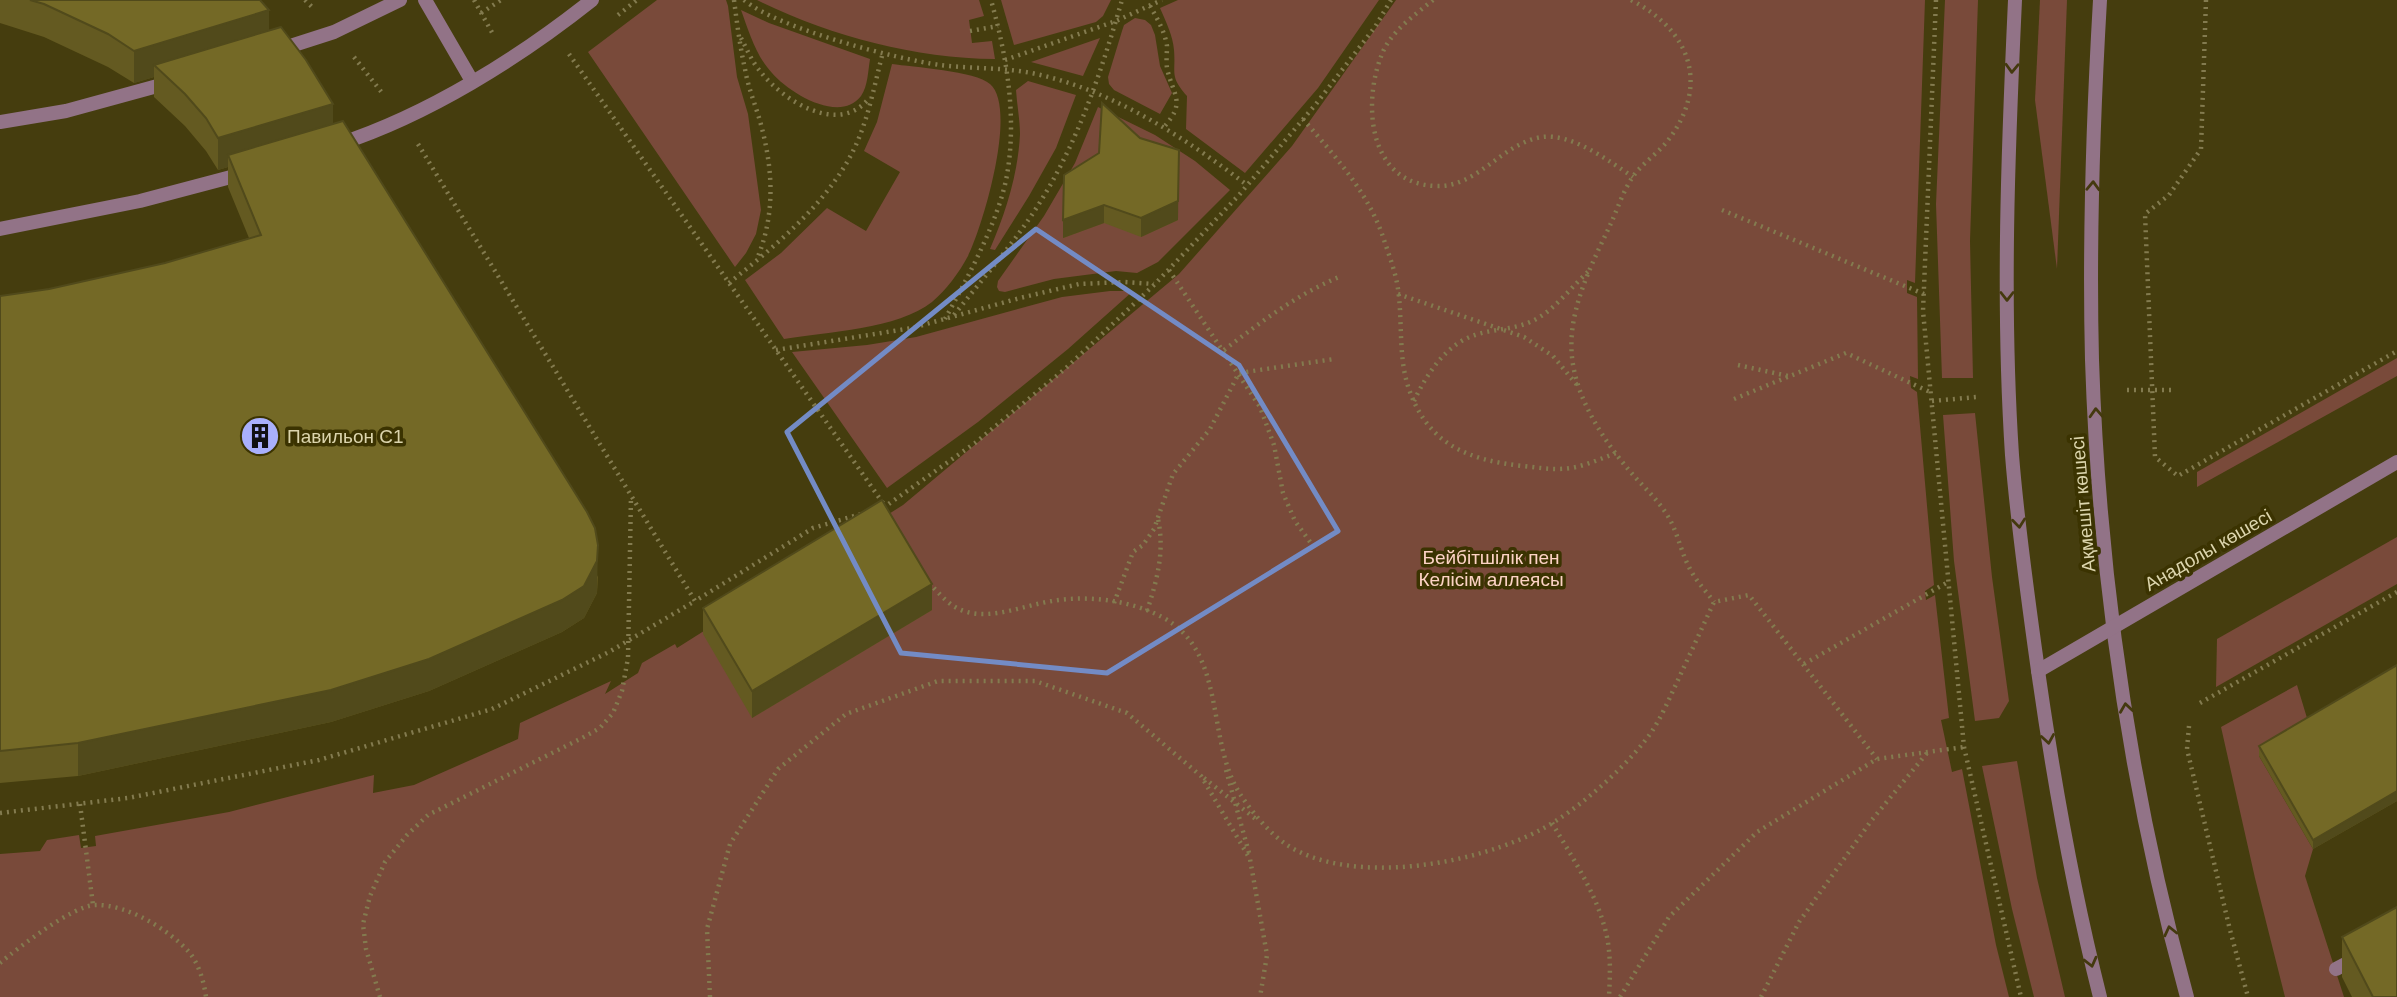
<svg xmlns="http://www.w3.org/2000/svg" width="2397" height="997" viewBox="0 0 2397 997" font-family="Arial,sans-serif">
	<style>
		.green { fill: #794a3a }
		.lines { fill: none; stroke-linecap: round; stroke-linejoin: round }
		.path { stroke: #837b4f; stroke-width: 4.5; stroke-dasharray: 2 5; stroke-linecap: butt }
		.service { stroke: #927387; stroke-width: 14 }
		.tertiary { stroke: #927387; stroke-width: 14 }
		.wall { fill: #645a21 }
		.shaded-wall { fill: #514a1b }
		.building { fill: #746926; stroke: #514a1b; stroke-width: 2 }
		.oneway { stroke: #44390e }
		.marked { fill: none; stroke: #738bc5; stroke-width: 5; stroke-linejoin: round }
		.labels { text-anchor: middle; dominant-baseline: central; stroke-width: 7; stroke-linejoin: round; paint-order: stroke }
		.poi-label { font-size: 19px; fill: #dcd5ad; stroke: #3b3301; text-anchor: start }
		.street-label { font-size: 19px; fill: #dcd5ad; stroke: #3b3301 }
		.park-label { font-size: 19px; fill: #fdd3c5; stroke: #3b3301 }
	</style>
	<rect width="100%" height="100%" fill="#453d0e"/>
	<g class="green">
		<polygon points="657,0 726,0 728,6 737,77 748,114 761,210 756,234 746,253 735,267 588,52"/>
		<path d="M757,0h222l5,16 -15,4 3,23 20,-2 3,18c-82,-1 -165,-23 -238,-59z"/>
		<polygon points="1001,0 1111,0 1103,16 1096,22 1014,45"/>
		<path d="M1178,0h201l-61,88 -73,85 -59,-44 1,-33c-18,-21 -11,-22 -13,-46 -1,-14 -8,-28 -14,-42z"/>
		<polygon points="1396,0 1925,0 1915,283 1907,280 1907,293 1917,297 1918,379 1910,376 1911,388 1917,392 1934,585 1925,591 1926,600 1935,595 1949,718 1941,720 1952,772 1962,769 1996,945 2009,997 0,997 0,854 40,851 47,840 79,835 81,848 96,846 95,836 229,812 374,775 373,793 414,785 518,739 520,723 611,681 605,694 638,673 642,663 675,644 677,648 903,505 1179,274 1292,146"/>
		<polygon points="1945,0 1978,0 1970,241 1973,378 1942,378 1936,204"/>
		<polygon points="2040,0 2067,0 2057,269 2035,100"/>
		<path d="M741,10l28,13 101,36c-2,12 -2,27 -9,37 -21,28 -72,-3 -89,-23 -16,-17 -23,-41 -31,-63z"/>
		<polygon points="1135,18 1145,20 1151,25 1155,35 1160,66 1172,93 1160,114 1114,90 1109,84 1108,77 1122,31 1124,25"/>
		<polygon points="1100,38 1083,76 1031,62"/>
		<path d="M892,64c20,3 84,7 98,20 28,24 -7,142 -22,172 -9,17 -22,34 -36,46 -34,27 -105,30 -148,37l-39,-59 36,-27 46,-45 39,23 34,-59 -36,-21 13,-29z"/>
		<path d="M1028,81l48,14 -20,53 -27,48 -34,54 -5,-1c16,-37 28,-75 30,-115 0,-14 -3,-29 -4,-44z"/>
		<polygon points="1098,107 1155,135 1195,161 1230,190 1158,262 1137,273 1116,271 1054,279 1005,292 999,291 997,287 998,281 1044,216 1075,163"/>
		<polygon points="1110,291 1133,291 1068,349 978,422 887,488 792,352 867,345 916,337 1062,297"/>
		<polygon points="2397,358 2397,376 2197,487 2197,472"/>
		<polygon points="1975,413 1992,577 2009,701 1999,718 1975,721 1954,561 1943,415"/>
		<polygon points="2397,537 2397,584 2216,687 2217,639"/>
		<polygon points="2297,685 2307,718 2259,756 2313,849 2305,876 2344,997 2285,997 2255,878 2221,727"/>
		<polygon points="2017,761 2037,878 2065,997 2034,997 2012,909 1982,766"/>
	</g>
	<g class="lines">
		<g class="path">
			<polyline points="305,0 312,7"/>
			<polyline points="474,0 494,36"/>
			<path d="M734,0c3,23 6,47 11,69 3,18 10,35 15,52 13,47 16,92 -3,138"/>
			<path d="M744,0c33,28 152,59 196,65 32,4 65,2 96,9 78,17 149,64 211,111"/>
			<path d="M1433,0c-18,15 -42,31 -51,54 -20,49 -14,131 55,132 41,1 65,-43 105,-49 30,-4 67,24 91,40"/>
			<path d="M1631,0c59,30 79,84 38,139 -10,14 -27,24 -37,39 -8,12 -14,29 -20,43 -19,41 -45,89 -40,136 4,41 30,81 56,112 14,17 30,30 41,49 9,16 12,34 20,49 6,13 17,24 25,35"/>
			<polyline points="1936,0 1923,311 1964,747 2021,997"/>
			<polyline points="2206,0 2201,149 2169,195 2145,214 2155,457 2178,476 2397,351"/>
			<path d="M1150,6c7,12 15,26 17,40 0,7 -1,15 0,22 6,28 20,34 -4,60"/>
			<polyline points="481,13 501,0"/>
			<polyline points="618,15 637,0"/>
			<polyline points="970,31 998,26"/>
			<path d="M741,38c6,11 11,24 19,33 23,30 80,66 110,26"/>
			<polyline points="569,54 885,506"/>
			<polyline points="354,57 383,94"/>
			<polyline points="1005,60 1116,21 1162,0"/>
			<path d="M1303,119c31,36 65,73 80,118 5,15 11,31 14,46 6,32 1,68 10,100 18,60 59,77 116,83 18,2 35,5 53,1 13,-3 27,-9 40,-14"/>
			<polyline points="418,144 695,601 813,528 861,514"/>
			<polyline points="1722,210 1924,294"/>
			<polyline points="1169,270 1260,407 1274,445 1283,493 1295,521 1313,546"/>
			<path d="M729,283c45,-36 95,-77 122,-128 17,-32 23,-69 32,-103"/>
			<polyline points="1398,294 1524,337 1553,356 1577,385"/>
			<path d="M954,315c30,-38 63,-75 88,-116 38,-62 60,-130 80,-199"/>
			<path d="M945,319c22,-40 54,-99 62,-144 10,-58 0,-118 -16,-175"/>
			<polyline points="776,350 912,328 1020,298 1079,284 1124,282 1154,284"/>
			<path d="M1224,350c37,-28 72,-55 115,-73"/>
			<polyline points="1738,365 1788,376"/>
			<polyline points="2127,390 2172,390"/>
			<polyline points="1734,399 1846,353 1930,392"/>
			<path d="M1414,401c12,-26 32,-57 61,-66 21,-7 43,-5 63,-17 19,-11 35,-33 52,-48"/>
			<polyline points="1932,401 1977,397"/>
			<polyline points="883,508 975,443 1065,369 1155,284 1239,195 1316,104 1375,27 1391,0"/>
			<path d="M929,583c6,6 12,13 19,19 30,25 71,4 104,-1 35,-6 78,-1 110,16 66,35 43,122 78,177 12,18 29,39 47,51 66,42 190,19 255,-16 34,-18 78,-57 102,-87 15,-18 24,-41 34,-62 12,-26 24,-52 36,-78l35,-7 128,164"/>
			<polyline points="1114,603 1133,552 1143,545 1154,529 1173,474 1210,429 1239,373 1334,359"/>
			<path d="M1147,611c10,-31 18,-59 11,-92"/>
			<polyline points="1804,664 1948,582"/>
			<polyline points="2200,703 2397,592"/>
			<polyline points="2189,726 2187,749 2230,930 2248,997"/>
			<polyline points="1226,770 1249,853"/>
			<polyline points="1204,778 1257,820"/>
			<polyline points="80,804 93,905"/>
			<polyline points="0,813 128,798 319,760 492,709 609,652 695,601"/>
			<path d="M1552,823c21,36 46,72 55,114 4,20 3,40 2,60"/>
			<path d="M0,963c18,-15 72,-57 95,-58 32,-1 73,24 94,47 10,12 15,30 17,45"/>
			<polyline points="380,997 366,949 363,924 370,896 385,862 407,835 428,815 582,738 600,728 613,713 622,691 628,658 631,496"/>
			<polyline points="710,997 707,929 730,844 778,769 846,714 938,681 1035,681 1127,713 1201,776 1250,859 1267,955 1260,997"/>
			<polyline points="1620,997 1669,917 1757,832 1877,759 1964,747"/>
			<polyline points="1761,997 1799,922 1871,821 1927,753"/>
		</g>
		<g class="service">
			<polyline points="425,0 472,81"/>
			<polyline points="278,50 334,32 400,0"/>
			<polyline points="0,122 66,111 172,82"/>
			<path d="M339,144c89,-29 180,-86 253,-144"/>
			<polyline points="0,229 140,201 246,173"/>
			<polyline points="2336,969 2359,957"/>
		</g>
		<g class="tertiary">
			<path d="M2015,0c-7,151 -13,303 -3,455 5,64 14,129 23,194 16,117 36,233 65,348"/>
			<path d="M2100,0c-7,120 -11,240 -8,360 7,214 38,430 95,637"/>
			<polyline points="2038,671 2397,462"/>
		</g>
	</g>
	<g class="wall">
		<polygon points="0,0 260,0 269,30 333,124 598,577 597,593 584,618 562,632 429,691 331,722 78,776 0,783 0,296 49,289 165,263 249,238 228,187 228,167 218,170 206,151 185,126 154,97 154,77 134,83 108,67 44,37 0,23"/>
		<polygon points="1064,175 1178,220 1141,237 1104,223 1063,238"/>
		<polygon points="703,608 932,610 752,718 703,634"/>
		<polygon points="2397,665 2397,801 2313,849 2259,756 2259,746"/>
		<polygon points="2342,937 2397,997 2352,997 2342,977"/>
	</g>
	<g class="shaded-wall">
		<polygon points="269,10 269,43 154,65 154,77 134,83 134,51"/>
		<polygon points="333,104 333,136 228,155 228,167 218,170 218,138"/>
		<polygon points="1179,150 1178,220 1141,237 1141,218"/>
		<polygon points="1104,205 1104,223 1063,238 1063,220"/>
		<polygon points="598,545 597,593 584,618 562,632 429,691 331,722 78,776 78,743"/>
		<polygon points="932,584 932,610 752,718 752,691"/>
		<polygon points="2397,791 2397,801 2313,849 2313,840"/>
	</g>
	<g class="building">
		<polygon points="30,0 260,0 269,10 134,51 108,34 44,4"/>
		<polygon points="281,27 306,60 333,104 218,138 206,118 185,94 154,65"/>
		<polygon points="1102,103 1140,138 1179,150 1178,201 1141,218 1104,205 1063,220 1064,175 1099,153"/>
		<polygon points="343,121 587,512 595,528 598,545 597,561 584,586 562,600 429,659 331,690 78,743 0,751 0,296 49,289 165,263 261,235 228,155"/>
		<polygon points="882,500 932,584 752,691 703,608"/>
		<polygon points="2397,665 2397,791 2313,840 2259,746"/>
		<polygon points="2397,907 2397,997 2373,997 2342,937"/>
	</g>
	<defs><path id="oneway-chevron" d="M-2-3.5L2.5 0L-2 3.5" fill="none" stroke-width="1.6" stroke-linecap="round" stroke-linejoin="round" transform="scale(1.75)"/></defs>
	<g class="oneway">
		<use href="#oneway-chevron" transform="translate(2012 68) rotate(92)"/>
		<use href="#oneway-chevron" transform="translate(2093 186) rotate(-88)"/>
		<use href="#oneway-chevron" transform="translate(2007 296) rotate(90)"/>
		<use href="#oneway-chevron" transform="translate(2096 413) rotate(-93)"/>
		<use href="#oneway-chevron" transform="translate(2019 523) rotate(84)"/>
		<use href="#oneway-chevron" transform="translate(2126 708) rotate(-98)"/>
		<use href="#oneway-chevron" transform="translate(2048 739) rotate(81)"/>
		<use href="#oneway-chevron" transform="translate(2170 931) rotate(-103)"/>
		<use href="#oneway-chevron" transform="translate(2091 962) rotate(76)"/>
	</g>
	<path class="marked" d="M1036,229l203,136 99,166 -231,142 -206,-20 -114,-221z"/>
	<defs>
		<g id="building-disc" transform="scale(2.0125)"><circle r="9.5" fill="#a9b0fc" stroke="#3b3301"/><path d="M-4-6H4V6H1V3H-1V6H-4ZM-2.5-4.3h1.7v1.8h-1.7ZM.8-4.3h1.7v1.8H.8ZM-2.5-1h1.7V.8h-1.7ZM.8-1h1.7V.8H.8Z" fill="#111"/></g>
	</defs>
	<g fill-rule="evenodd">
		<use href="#building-disc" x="260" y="436"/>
	</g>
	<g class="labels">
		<g class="poi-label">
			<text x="287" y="436">Павильон С1</text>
		</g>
		<g class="street-label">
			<text transform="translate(2083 504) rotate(-95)">Ақмешіт көшесі</text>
			<text transform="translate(2208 550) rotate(-30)">Анадолы көшесі</text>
		</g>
		<g class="park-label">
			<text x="1491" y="557">Бейбітшілік пен<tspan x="1491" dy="22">Келісім аллеясы</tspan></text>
		</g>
	</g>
</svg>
